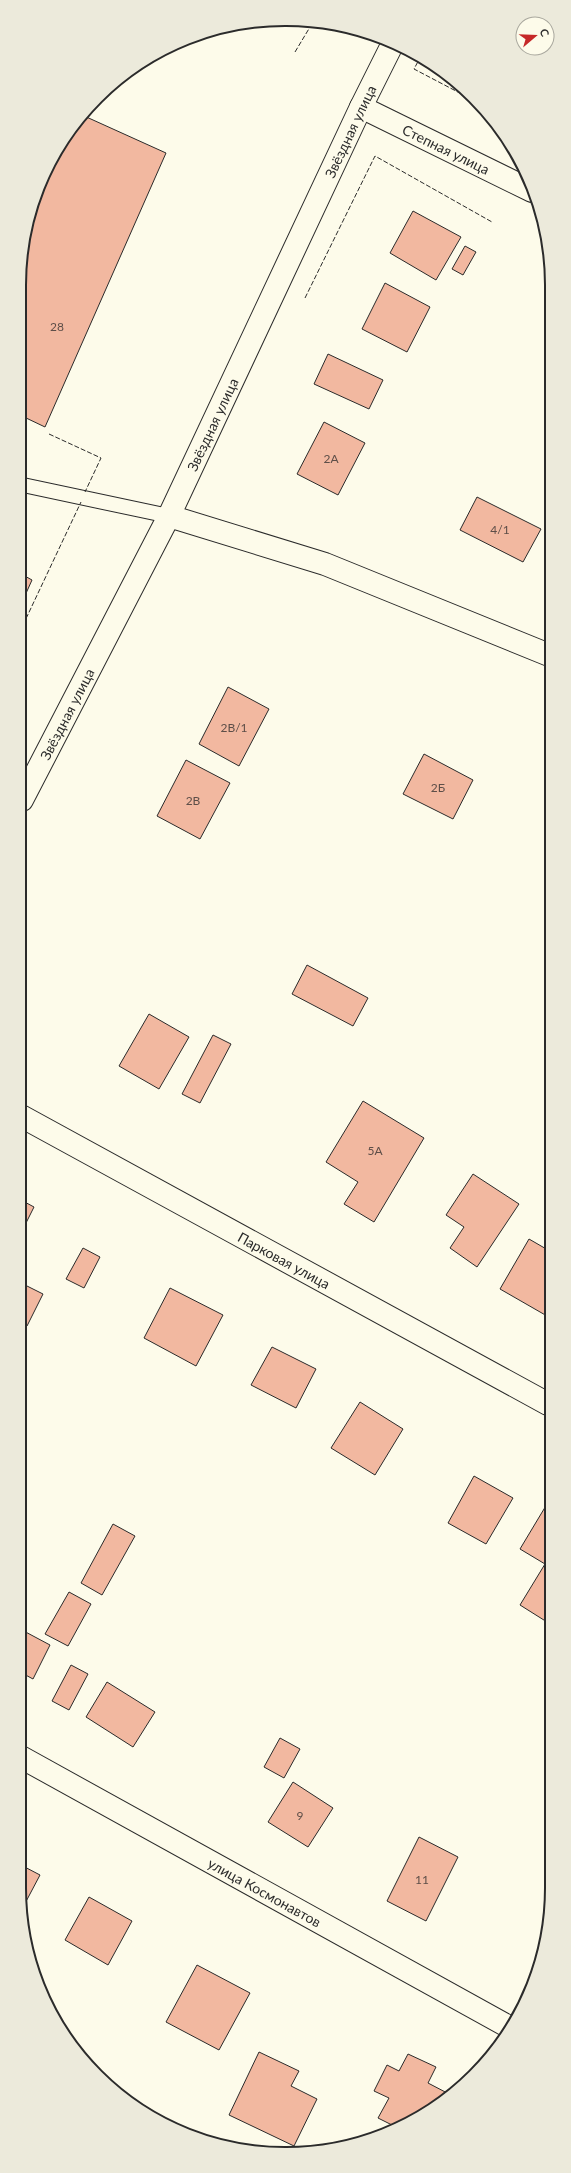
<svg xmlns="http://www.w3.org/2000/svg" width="571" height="2173" viewBox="0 0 571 2173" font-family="Lato,sans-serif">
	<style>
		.building { fill: #f2b8a0; stroke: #2b2b2b }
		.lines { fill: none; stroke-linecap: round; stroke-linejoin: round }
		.lane-casing { stroke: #2b2b2b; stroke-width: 16 }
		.street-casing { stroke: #2b2b2b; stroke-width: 24 }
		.lane { stroke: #fdfbea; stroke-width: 14 }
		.street { stroke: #fdfbea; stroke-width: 22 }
		.fence { stroke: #2b2b2b; stroke-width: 1; stroke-dasharray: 5 2; stroke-linecap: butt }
		.labels { text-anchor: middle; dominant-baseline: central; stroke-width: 3; stroke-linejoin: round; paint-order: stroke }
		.number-label { font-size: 12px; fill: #5d4e48 }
		.street-label { font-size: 14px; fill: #2b2b2b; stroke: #fdfbea }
		.rim { fill: none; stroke: #2b2b2b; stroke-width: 2 }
	</style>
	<rect width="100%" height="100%" fill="#fdfbea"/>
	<g class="building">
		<polygon points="82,115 166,153 45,427 24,417 24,234 68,132"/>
		<polygon points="413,211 461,237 436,280 390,253"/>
		<polygon points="465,246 476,252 463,275 452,269"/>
		<polygon points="385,283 430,307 407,352 362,329"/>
		<polygon points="328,354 383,380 369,409 314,384"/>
		<polygon points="324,422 365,443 338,495 297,474"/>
		<polygon points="477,497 541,529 523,562 460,530"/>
		<polygon points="23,575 32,580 23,600"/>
		<polygon points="228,687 269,709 239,766 199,744"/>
		<polygon points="424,754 473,780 453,819 403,794"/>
		<polygon points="186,760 230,783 200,839 157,816"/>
		<polygon points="307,965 368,998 353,1026 292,994"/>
		<polygon points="149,1014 189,1037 159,1089 119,1066"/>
		<polygon points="213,1035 231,1044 200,1103 182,1094"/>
		<polygon points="363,1101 424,1138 374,1222 344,1204 358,1182 326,1162"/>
		<polygon points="473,1174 519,1204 477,1267 450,1248 464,1227 446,1215"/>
		<polygon points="21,1200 34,1207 21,1233"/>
		<polygon points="529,1239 548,1250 547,1316 500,1289"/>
		<polygon points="83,1248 100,1257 84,1288 66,1279"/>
		<polygon points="21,1283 43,1294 27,1326 21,1323"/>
		<polygon points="170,1288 223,1315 196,1366 144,1338"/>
		<polygon points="272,1347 316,1369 296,1408 251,1385"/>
		<polygon points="360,1402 403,1429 375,1475 331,1448"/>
		<polygon points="474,1476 513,1498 486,1544 448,1523"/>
		<polygon points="547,1504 548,1504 547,1622 520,1605 545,1564 520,1549"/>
		<polygon points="113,1524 135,1536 102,1595 81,1583"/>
		<polygon points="69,1592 91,1604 68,1646 45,1634"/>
		<polygon points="20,1629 50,1645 33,1679 20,1672"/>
		<polygon points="71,1665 88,1674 69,1710 52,1701"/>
		<polygon points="107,1682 155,1712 133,1747 86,1717"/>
		<polygon points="280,1738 300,1749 284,1778 264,1767"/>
		<polygon points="293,1782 333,1808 308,1847 268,1822"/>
		<polygon points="419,1837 458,1857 426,1921 387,1901"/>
		<polygon points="19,1864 40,1875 21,1911 19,1888"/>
		<polygon points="89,1897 132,1921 108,1965 65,1940"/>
		<polygon points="197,1965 250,1993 219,2050 166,2022"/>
		<polygon points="259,2052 299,2071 291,2086 317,2099 294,2146 229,2115"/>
		<polygon points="408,2054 436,2067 428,2083 451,2095 398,2128 378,2118 389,2098 374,2091 387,2065 399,2071"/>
	</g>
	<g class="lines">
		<g class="lane-casing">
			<polyline id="lane" points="23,485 169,516"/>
		</g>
		<g class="street-casing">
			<g id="street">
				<path id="s1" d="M361,107l171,84"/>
				<polyline points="169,516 325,564 549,655"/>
				<path id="s2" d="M22,800l147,-284 192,-409 31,-62"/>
				<path id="s3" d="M21,1116l527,288"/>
				<path id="s4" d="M19,1756l492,272"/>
			</g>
		</g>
		<use href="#lane" class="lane"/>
		<use href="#street" class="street"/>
		<g class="fence">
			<polyline points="295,52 313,22"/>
			<polyline points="421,56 414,69 475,101"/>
			<polyline points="305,298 375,156 492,222"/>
			<polyline points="49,434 101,458 85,492"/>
			<polyline points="23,625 81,502"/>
		</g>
	</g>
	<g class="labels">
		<g class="number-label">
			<text x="57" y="326">28</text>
			<text x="331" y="458">2А</text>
			<text x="500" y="529">4/1</text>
			<text x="234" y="727">2В/1</text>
			<text x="438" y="787">2Б</text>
			<text x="193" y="800">2В</text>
			<text x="375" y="1150">5А</text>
			<text x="300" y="1815">9</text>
			<text x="422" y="1879">11</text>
		</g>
		<g class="street-label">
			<text stroke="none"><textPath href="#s2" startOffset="745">Звёздная улица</textPath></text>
			<text stroke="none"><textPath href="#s1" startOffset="95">Степная улица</textPath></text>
			<text stroke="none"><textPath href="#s2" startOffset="421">Звёздная улица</textPath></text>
			<text stroke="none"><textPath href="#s2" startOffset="97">Звёздная улица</textPath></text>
			<text stroke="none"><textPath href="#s3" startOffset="300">Парковая улица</textPath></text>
			<text stroke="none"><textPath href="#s4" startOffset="281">улица Космонавтов</textPath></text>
		</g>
	</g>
	<path d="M0 0H571V2173H0ZM285 26H286A259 259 0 0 1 545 285V1888A259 259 0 0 1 286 2147H285A259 259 0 0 1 26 1888V285A259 259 0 0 1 285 26Z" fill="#eceadb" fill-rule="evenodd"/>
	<path class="rim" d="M285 26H286A259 259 0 0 1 545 285V1888A259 259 0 0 1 286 2147H285A259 259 0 0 1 26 1888V285A259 259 0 0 1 285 26Z"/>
	<g transform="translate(535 36) rotate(71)"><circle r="19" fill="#fdfbea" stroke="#a9a89e"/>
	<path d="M0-3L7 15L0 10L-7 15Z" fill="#c62828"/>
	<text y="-6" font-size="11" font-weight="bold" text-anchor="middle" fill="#2b2b2b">С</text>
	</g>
</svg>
